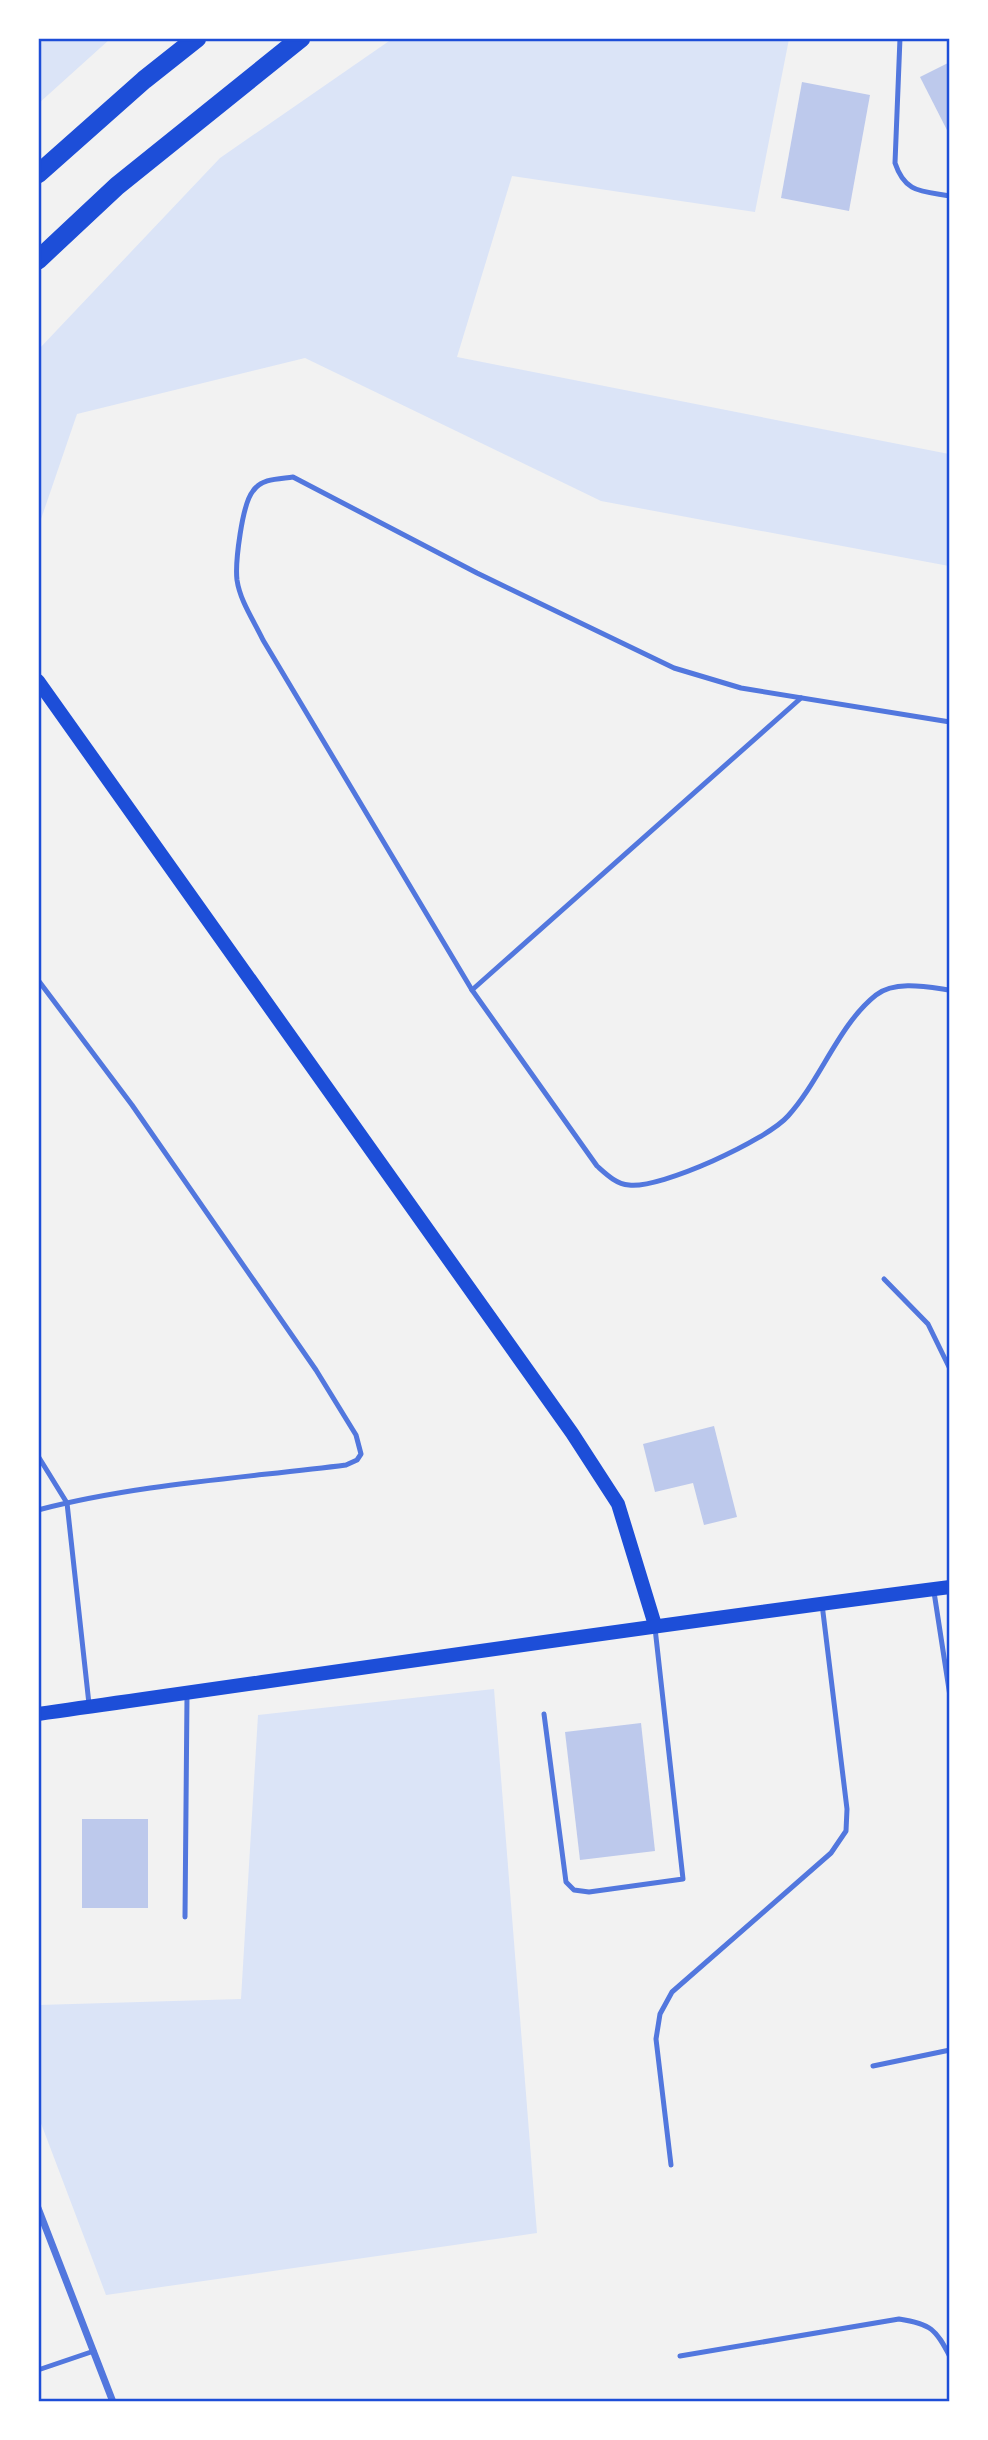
<svg xmlns="http://www.w3.org/2000/svg" width="988" height="2440" viewBox="0 0 988 2440" font-family="Manrope,sans-serif">
	<style>
		.green { fill: #dbe4f7 }
		.building { fill: #bdc9ec }
		.lines { fill: none; stroke-linecap: round; stroke-linejoin: round }
		.service { stroke: #5277de; stroke-width: 5 }
		.minor { stroke: #5277de; stroke-width: 7 }
		.secondary { stroke: #1d4ed8; stroke-width: 14 }
		.trunk { stroke: #1d4ed8; stroke-width: 19 }
		.neatline { fill: none; stroke: #1d4ed8; stroke-width: 2.5 }
	</style>
	<rect width="100%" height="100%" fill="#f2f2f2"/>
	<g class="green">
		<polygon points="39,38 110,38 110,39 39,103"/>
		<polygon points="392,39 789,39 755,212 512,176 457,357 949,454 949,566 601,501 305,358 77,414 39,525 39,349 220,158"/>
		<polygon points="494,1689 537,2233 106,2295 39,2118 39,2005 241,1999 258,1715"/>
	</g>
	<g class="building">
		<polygon points="950,62 950,136 920,77"/>
		<polygon points="802,82 870,95 849,211 781,198"/>
		<polygon points="714,1426 737,1517 704,1525 693,1483 655,1492 643,1444"/>
		<polygon points="641,1723 655,1851 580,1860 565,1732"/>
		<rect x="82" y="1819" width="66" height="89"/>
	</g>
	<g class="lines">
		<g class="service">
			<path d="M900,38l-5,125c10,30 26,28 55,33"/>
			<path d="M950,722l-209,-34 -67,-20 -197,-95 -184,-96c-14,2 -31,1 -40,14 -11,13 -18,72 -16,89 3,21 17,41 26,60l209,350 125,176c9,8 19,18 32,19 32,4 138,-45 159,-69 32,-35 51,-92 88,-121 19,-15 52,-8 74,-5"/>
			<path d="M38,980l94,125 184,265 40,65 5,19 -4,6 -11,5c-102,13 -208,19 -308,45"/>
			<polyline points="472,990 801,698"/>
			<polyline points="884,1279 928,1324 950,1369"/>
			<polyline points="38,1456 67,1503 89,1704"/>
			<polyline points="934,1592 950,1696"/>
			<polyline points="544,1714 566,1882 574,1890 589,1892 683,1879 655,1628"/>
			<polyline points="185,1917 187,1696"/>
			<polyline points="873,2066 950,2050"/>
			<polyline points="671,2165 656,2039 660,2014 672,1992 831,1853 846,1831 847,1809 822,1604"/>
			<path d="M680,2356l219,-37c32,5 37,10 51,38"/>
			<polyline points="38,2370 94,2351"/>
		</g>
		<polyline class="minor" points="38,2208 113,2402"/>
		<g class="secondary">
			<polyline points="38,681 572,1433 618,1504 655,1625"/>
			<path d="M38,1714c304,-43 607,-88 912,-127"/>
		</g>
		<g class="trunk">
			<polyline points="38,174 144,80 197,38"/>
			<polyline points="38,260 117,186 301,38"/>
		</g>
	</g>
	<rect width="988" height="2440" fill="none" stroke="#ffffff" stroke-width="80"/>
	<rect x="40" y="40" width="908" height="2360" class="neatline"/>
</svg>
